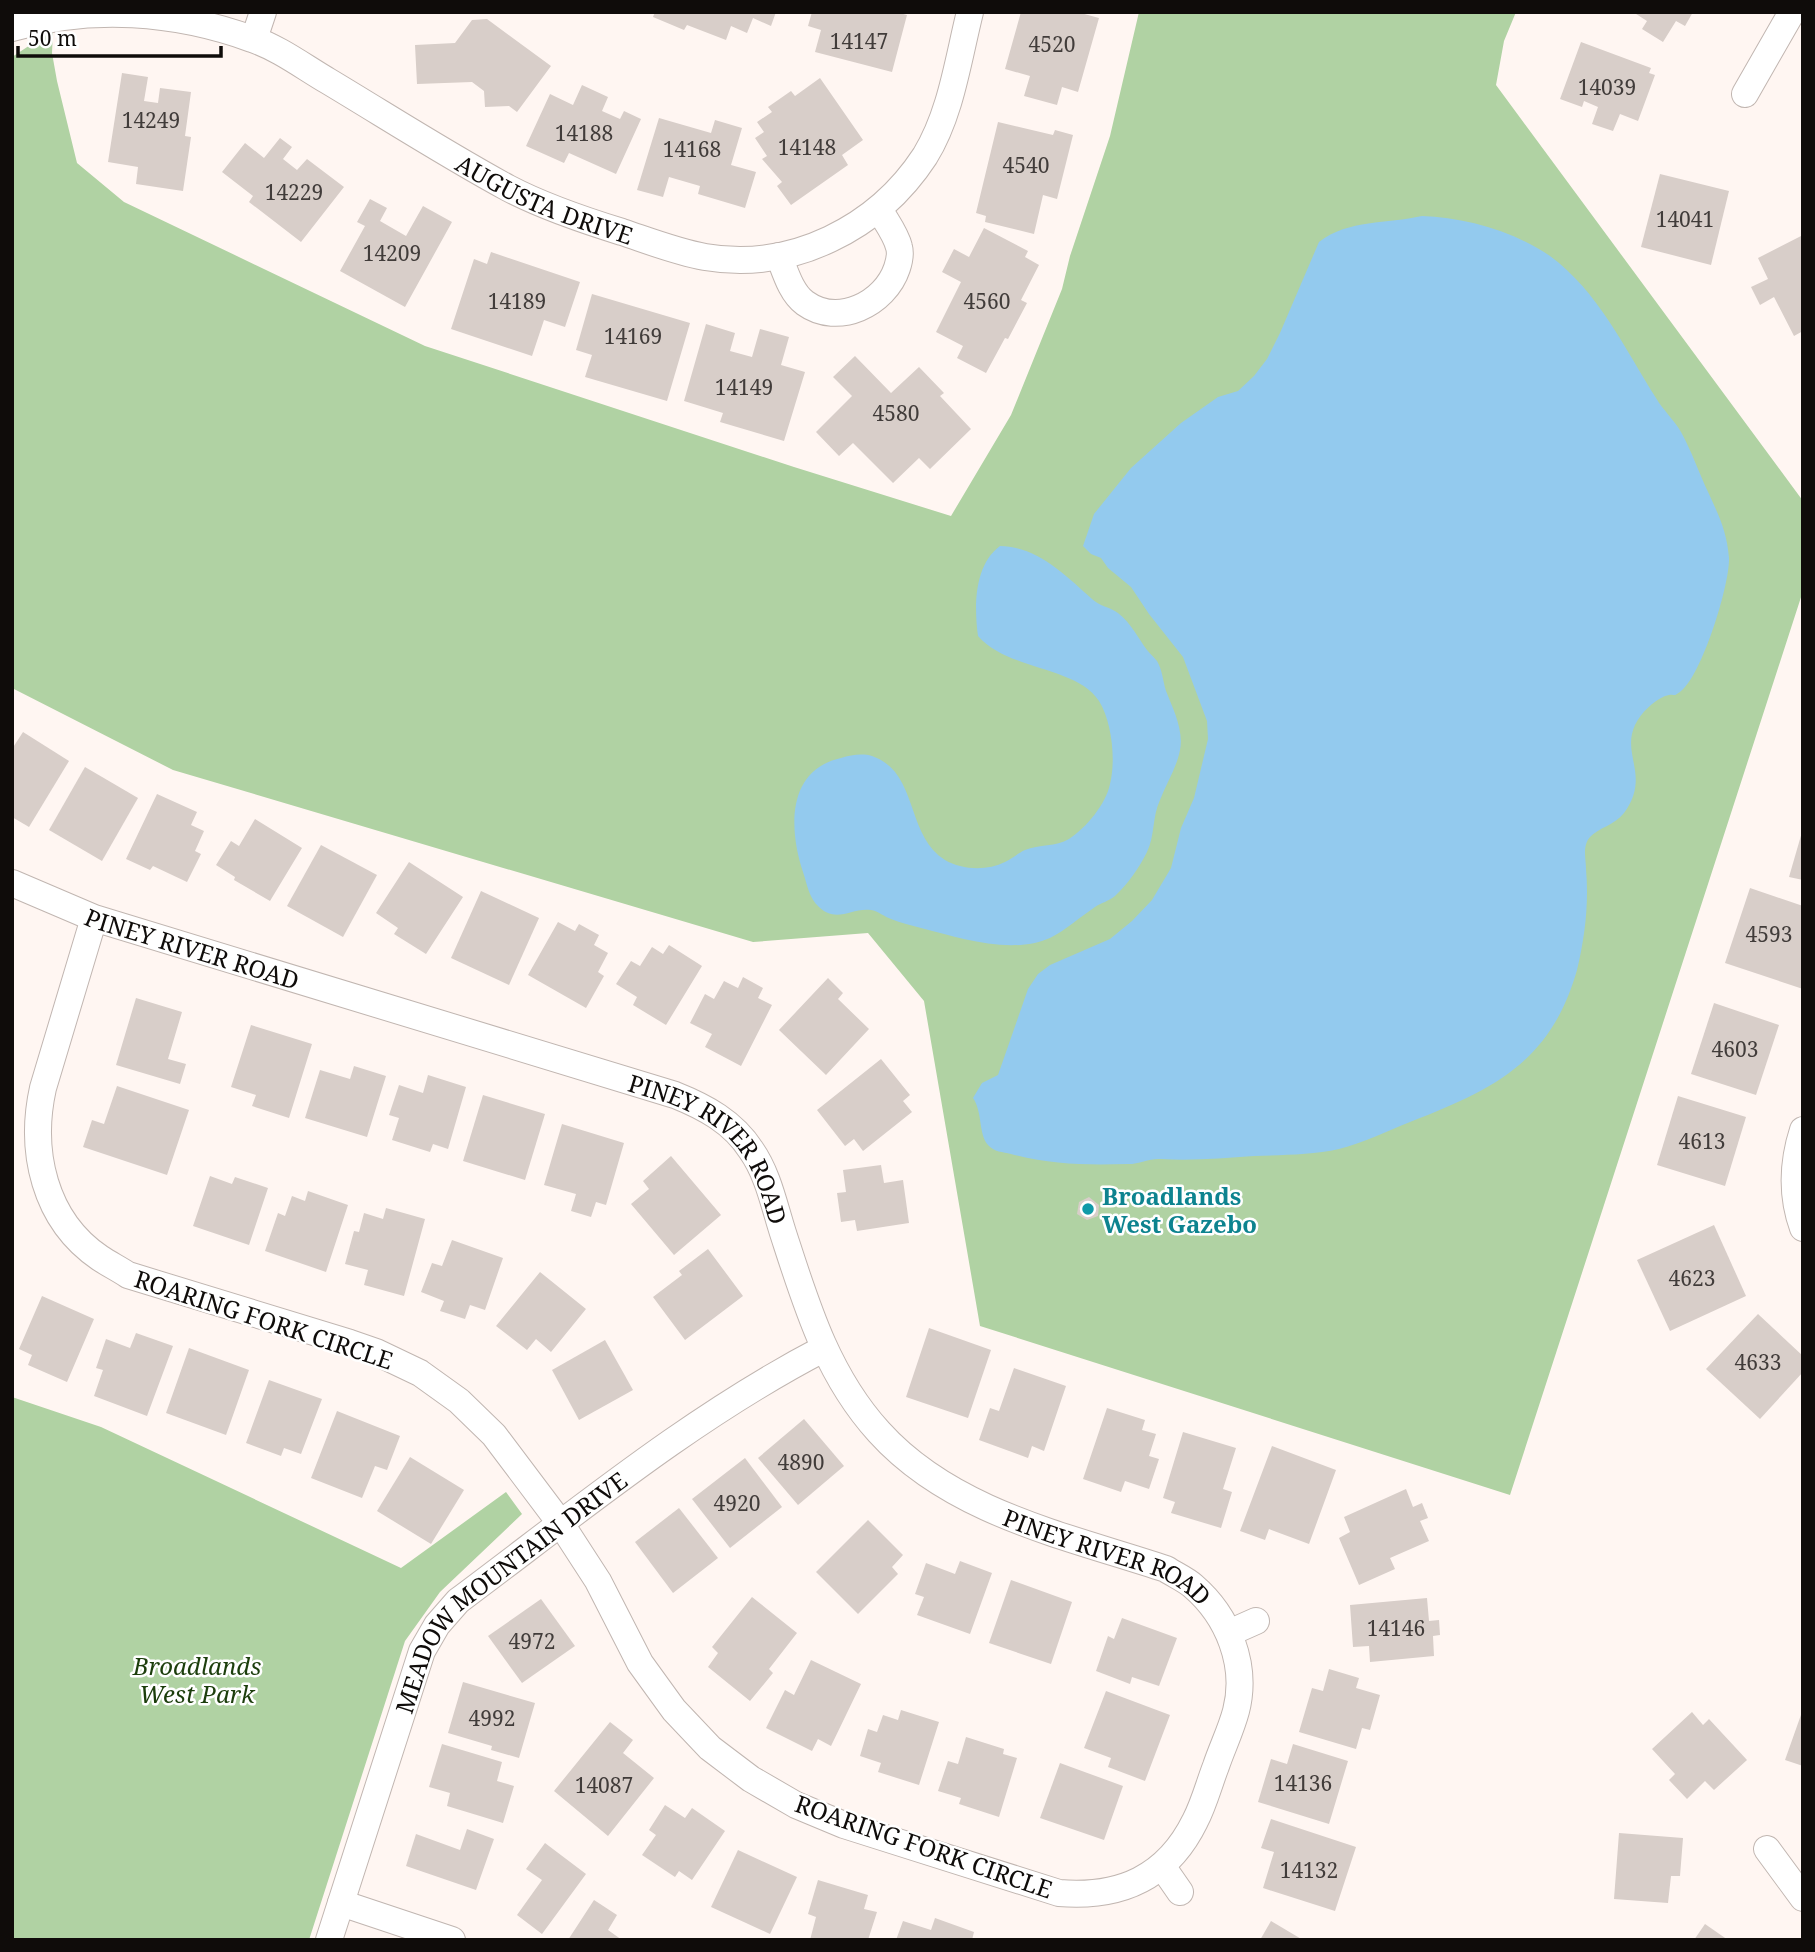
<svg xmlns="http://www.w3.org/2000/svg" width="1815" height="1952" viewBox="0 0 1815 1952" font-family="'Noto Serif',serif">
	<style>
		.green { fill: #b0d2a3 }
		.water { fill: #93caee }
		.building { fill: #d8cec9 }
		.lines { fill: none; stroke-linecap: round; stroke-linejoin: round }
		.minor-casing { stroke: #c1b6b1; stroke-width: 28 }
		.minor { stroke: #fff; stroke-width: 26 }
		.culture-dot { fill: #0f9aa8; stroke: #fff; stroke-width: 2.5 }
		.labels { text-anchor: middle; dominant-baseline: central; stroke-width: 5; stroke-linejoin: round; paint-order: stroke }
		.number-label { font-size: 21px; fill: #413c3a }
		.street-label { font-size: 24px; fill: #0f0c0a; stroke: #fff }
		.culture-label { font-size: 24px; font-weight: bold; fill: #0d838f; stroke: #fff; text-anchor: start }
		.park-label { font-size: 24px; font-style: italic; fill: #1c3e0c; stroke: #fff }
	</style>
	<rect width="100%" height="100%" fill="#fff6f2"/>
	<g class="green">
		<polygon points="1139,12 1516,12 1504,41 1496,85 1803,501 1803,591 1510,1495 980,1326 924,1001 868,933 753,942 173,770 12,688 12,57 53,30 52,53 57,81 77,163 124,202 425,346 794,467 951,516 1011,415 1062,289 1070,256 1110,136"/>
		<polygon points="12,1397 101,1427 401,1568 506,1492 522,1514 440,1592 405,1641 309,1940 12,1940"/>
	</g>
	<g class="water">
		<path d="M1422,216c42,1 94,16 128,40 48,35 75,93 106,142 7,12 18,22 25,34 11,20 18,41 28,62 10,22 18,38 20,64 1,26 -27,117 -48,133 -10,8 -4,1 -16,5 -12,5 -24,17 -30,29 -14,30 16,51 -11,88 -9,12 -26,15 -34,24 -8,9 -4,22 -4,32 3,34 -1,68 -9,101 -26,92 -84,120 -167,152 -23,9 -47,21 -71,27 -27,6 -57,6 -85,7 -31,2 -61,5 -93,3 -11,-1 -21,5 -33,5 -41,1 -77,1 -117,-10 -8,-2 -17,-2 -23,-9 -10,-12 -5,-32 -15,-47l9,-15 16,-8 30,-86 10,-15 12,-9 60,-26 22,-18 20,-21 19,-32 10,-40 13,-30 14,-59 -1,-18 -24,-64 -34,-43 -18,-27 -23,-19 -7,-10 -10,-4 -8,-8 11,-32 37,-46 50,-45 37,-26 20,-6 16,-15 13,-17 13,-26 39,-91c30,-23 68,-18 103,-26z"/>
		<path d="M1000,546c38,1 65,29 92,53 7,7 18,8 26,14 13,10 20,25 29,37 3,4 7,7 10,11 5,8 6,20 9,30 7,18 18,39 14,59 -3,17 -14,34 -20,50 -8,17 -5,36 -13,52 -8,16 -19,32 -32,44 -6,5 -14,7 -20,11 -15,10 -29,23 -45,31 -39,17 -90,0 -129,-10 -10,-3 -20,-5 -30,-9 -6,-2 -13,-8 -20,-9 -19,-3 -34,14 -52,-3 -10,-9 -12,-23 -16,-35 -14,-42 -17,-102 38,-114 10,-3 21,-5 31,-2 47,16 33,79 73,104 17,10 42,11 60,2 7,-3 13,-9 20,-12 14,-6 31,-3 44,-11 17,-11 37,-35 41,-55 6,-24 2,-62 -11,-83 -23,-35 -90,-30 -121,-65 -4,-29 -4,-71 22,-90z"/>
	</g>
	<g class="building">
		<polygon points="655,12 776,12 771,26 753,18 747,33 731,26 726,40 687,25 684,30 653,17"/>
		<polygon points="812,12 896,12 907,15 892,72 815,52 821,30 808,26"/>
		<polygon points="1021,12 1077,12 1099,18 1078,92 1062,87 1057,105 1024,96 1030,76 1005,69"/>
		<polygon points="1633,12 1693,12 1685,26 1676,21 1663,42 1642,29 1647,21"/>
		<polygon points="487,19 551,66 517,112 509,106 485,107 484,91 472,82 417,84 415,45 455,43 472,20"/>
		<polygon points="1581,42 1651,68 1649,73 1655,75 1638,121 1620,114 1613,131 1592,124 1598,107 1584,101 1582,107 1560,99"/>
		<polygon points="122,73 148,77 144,101 158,103 160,88 191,92 185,136 191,137 183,191 136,184 138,167 108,162"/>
		<polygon points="820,78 863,140 842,155 848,165 791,205 777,186 782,182 762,159 767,156 755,138 764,132 757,122 772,112 768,107 791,91 795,96"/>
		<polygon points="582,85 608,97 602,111 620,119 624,111 641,119 616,174 569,153 564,163 526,146 550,94 573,105"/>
		<polygon points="659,118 711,133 715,120 742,128 731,165 756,172 745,208 698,194 700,186 669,177 663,197 637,190"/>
		<polygon points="998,122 1053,135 1055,130 1073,135 1057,199 1043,195 1034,234 985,222 986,216 976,213"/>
		<polygon points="280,138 292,147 283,159 297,170 307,159 344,187 301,242 249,202 253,196 222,172 245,143 264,158"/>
		<polygon points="1660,174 1729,191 1711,265 1641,247"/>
		<polygon points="370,199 387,208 380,221 406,236 423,206 452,222 405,307 340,271 365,226 357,222"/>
		<polygon points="984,228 1028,251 1025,257 1039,265 1021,300 1027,303 1008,339 1005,338 986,373 957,358 963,346 936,332 961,282 942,272 954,249 969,257"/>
		<polygon points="1803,235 1803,331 1794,336 1774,297 1760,305 1751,287 1768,279 1758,258"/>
		<polygon points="491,252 580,282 565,327 544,320 532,356 451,329 474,259 487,264"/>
		<polygon points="592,294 690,323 667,401 585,377 592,355 576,350"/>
		<polygon points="706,324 735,333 730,351 752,357 760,329 789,337 781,365 805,372 784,441 720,422 723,413 684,401"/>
		<polygon points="855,356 891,393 919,367 944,393 940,396 971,429 930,469 919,458 893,483 853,443 839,456 816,432 852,396 833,377"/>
		<polygon points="23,732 69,761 29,827 12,817 12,749"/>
		<polygon points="85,767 138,798 102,861 49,830"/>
		<polygon points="157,794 197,812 191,825 204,831 195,851 201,854 187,882 153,866 150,870 126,859"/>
		<polygon points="255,819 302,848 270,901 234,880 235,877 216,865 231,841 239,846"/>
		<polygon points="1802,832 1803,832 1803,880 1789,877"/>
		<polygon points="321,845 377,875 343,937 287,906"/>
		<polygon points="409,862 463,897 426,954 394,934 398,928 376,913"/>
		<polygon points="1750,888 1803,906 1803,989 1725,963"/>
		<polygon points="481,891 539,918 509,985 451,958"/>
		<polygon points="558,922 575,931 579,924 599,935 594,945 608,953 598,972 604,976 586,1008 528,975"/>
		<polygon points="669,945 702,966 666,1025 633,1005 637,997 616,984 631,961 640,966 652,947 663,954"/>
		<polygon points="743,977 763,988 758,998 772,1005 741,1066 705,1047 712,1034 690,1023 705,994 714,999 724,981 738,988"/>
		<polygon points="828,978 843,993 838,999 869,1029 826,1075 779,1030"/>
		<polygon points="136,998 182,1012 168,1059 186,1064 180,1084 116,1065"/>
		<polygon points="1714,1003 1779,1025 1756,1095 1691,1074"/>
		<polygon points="251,1025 312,1044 289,1118 252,1106 256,1095 231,1087"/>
		<polygon points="881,1059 910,1095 903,1101 912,1112 863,1151 854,1139 845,1146 817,1110"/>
		<polygon points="354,1066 386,1076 367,1137 305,1118 320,1070 350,1079"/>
		<polygon points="428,1075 466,1087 448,1149 433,1144 430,1152 392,1140 399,1118 389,1115 399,1085 423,1093"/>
		<polygon points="117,1086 189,1110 167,1175 83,1147 92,1120 104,1124"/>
		<polygon points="483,1095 545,1114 525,1180 463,1161"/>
		<polygon points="1678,1096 1746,1117 1725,1186 1657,1165"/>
		<polygon points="562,1124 624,1143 606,1205 596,1202 591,1217 571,1211 576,1194 544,1185"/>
		<polygon points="671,1156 721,1215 674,1255 631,1204 649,1189 643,1181"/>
		<polygon points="881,1165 884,1183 903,1180 909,1223 857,1231 855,1220 841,1222 837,1193 846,1192 843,1170"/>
		<polygon points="210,1176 232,1184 235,1177 268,1188 249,1245 193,1226"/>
		<polygon points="308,1191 348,1205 326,1272 265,1251 278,1213 285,1216 292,1196 305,1201"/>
		<polygon points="1089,1197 1099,1205 1098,1216 1087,1220 1077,1214 1079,1202"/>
		<polygon points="386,1208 425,1219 404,1296 364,1285 368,1270 345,1264 354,1231 359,1232 364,1213 383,1219"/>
		<polygon points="1714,1225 1746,1296 1670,1331 1637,1260"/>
		<polygon points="452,1240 503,1258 485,1310 470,1305 465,1319 440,1311 444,1301 421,1292 432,1263 442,1266"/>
		<polygon points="708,1249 743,1296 685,1340 653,1297 682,1275 679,1271"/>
		<polygon points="540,1272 586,1309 551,1352 536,1339 527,1350 496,1326"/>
		<polygon points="42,1296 94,1319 67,1382 28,1365 32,1355 19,1349"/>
		<polygon points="1758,1314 1803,1356 1803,1372 1760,1419 1706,1369"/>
		<polygon points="929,1328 991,1350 968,1418 906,1397"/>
		<polygon points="136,1333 173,1346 147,1416 94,1396 103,1370 96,1368 106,1339 130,1348"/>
		<polygon points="605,1340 633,1390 579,1420 552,1370"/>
		<polygon points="189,1348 249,1370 226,1435 166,1413"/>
		<polygon points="1014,1368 1066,1386 1044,1451 1032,1446 1028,1458 979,1440 990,1408 999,1411"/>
		<polygon points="269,1380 322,1399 301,1454 284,1448 281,1456 246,1443"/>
		<polygon points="1107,1408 1145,1420 1142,1430 1156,1434 1149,1456 1159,1459 1149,1489 1125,1481 1121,1492 1083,1479"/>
		<polygon points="337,1411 400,1436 387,1470 375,1466 362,1498 311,1478"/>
		<polygon points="804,1419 844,1466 798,1505 758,1458"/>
		<polygon points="1183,1432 1236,1448 1223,1489 1232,1492 1221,1528 1171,1513 1175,1502 1163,1498"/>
		<polygon points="1272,1446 1336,1470 1309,1544 1269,1529 1265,1540 1240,1531"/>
		<polygon points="410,1457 464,1490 431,1544 377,1511"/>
		<polygon points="745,1458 782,1507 730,1548 692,1499"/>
		<polygon points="1406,1489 1413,1507 1422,1503 1428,1518 1420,1521 1429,1541 1390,1558 1395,1569 1359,1585 1339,1538 1350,1532 1344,1517"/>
		<polygon points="679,1508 718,1558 673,1593 635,1542"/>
		<polygon points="868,1520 903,1555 892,1567 898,1574 858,1614 816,1572"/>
		<polygon points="960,1561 992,1573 970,1634 917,1615 924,1597 915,1594 926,1563 955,1574"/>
		<polygon points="1011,1580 1072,1602 1051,1664 989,1643"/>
		<polygon points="752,1597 797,1633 769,1669 773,1673 750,1701 708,1667 718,1653 712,1647"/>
		<polygon points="1427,1598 1429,1621 1439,1620 1440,1635 1433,1636 1434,1656 1370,1662 1369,1646 1353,1647 1350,1605"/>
		<polygon points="541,1599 575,1646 522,1683 488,1636"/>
		<polygon points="1122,1618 1177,1638 1159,1686 1132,1677 1130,1684 1096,1671 1108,1636 1114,1639"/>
		<polygon points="811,1660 861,1684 831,1746 818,1739 812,1751 766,1728 785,1690 794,1695"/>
		<polygon points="1329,1669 1359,1678 1356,1688 1380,1695 1370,1730 1362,1728 1356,1749 1299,1732 1312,1688 1323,1691"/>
		<polygon points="463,1682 535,1703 519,1758 491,1750 492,1746 448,1733"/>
		<polygon points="1106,1691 1170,1715 1145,1781 1108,1767 1111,1758 1084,1748"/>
		<polygon points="901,1710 939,1722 919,1785 878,1772 881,1763 860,1756 868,1729 877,1732 883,1715 898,1720"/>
		<polygon points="1692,1712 1703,1725 1709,1719 1747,1760 1714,1790 1705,1781 1687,1799 1669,1780 1675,1774 1652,1749"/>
		<polygon points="1802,1712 1803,1712 1803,1766 1785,1760"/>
		<polygon points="610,1722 633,1740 623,1753 654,1778 608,1836 554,1791"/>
		<polygon points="966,1737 1004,1749 1003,1754 1017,1758 999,1817 959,1804 961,1798 938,1791 948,1761 958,1764"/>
		<polygon points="442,1744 502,1762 497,1781 514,1786 503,1823 447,1806 450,1793 429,1787"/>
		<polygon points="1293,1744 1348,1761 1329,1824 1258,1802 1271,1759 1287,1764"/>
		<polygon points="1060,1763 1123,1786 1104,1840 1040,1818"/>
		<polygon points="665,1805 685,1818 692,1808 725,1831 692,1880 679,1871 675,1877 642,1855 656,1835 649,1830"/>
		<polygon points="1271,1819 1356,1847 1335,1911 1263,1888 1274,1852 1261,1848"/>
		<polygon points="467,1829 494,1839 476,1890 406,1866 416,1834 460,1850"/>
		<polygon points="1619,1833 1683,1838 1680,1876 1671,1876 1668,1903 1614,1899"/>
		<polygon points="545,1843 586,1874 542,1934 517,1915 542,1880 526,1869"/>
		<polygon points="738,1850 797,1877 770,1934 711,1907"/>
		<polygon points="818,1880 868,1895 864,1909 877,1912 868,1940 810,1940 816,1917 808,1914"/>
		<polygon points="594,1900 617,1915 608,1930 622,1940 568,1940"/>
		<polygon points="935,1918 974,1932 972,1940 896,1940 903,1921 931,1930"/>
		<polygon points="1271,1921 1303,1940 1260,1940"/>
		<polygon points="1705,1924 1728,1940 1694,1940"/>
	</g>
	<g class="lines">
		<g class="minor-casing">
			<g id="minor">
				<path id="s1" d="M12,28c79,-23 163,-17 240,11 27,9 52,28 76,42 60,36 119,74 180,107 36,19 75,32 114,44 27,9 55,20 83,25 87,15 173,-29 220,-101 26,-42 33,-96 45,-144"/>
				<polyline points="254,39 263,12"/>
				<polyline points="1745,94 1792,12"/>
				<path d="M779,256c6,15 12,37 26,47 33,24 80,1 92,-35 2,-6 4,-14 2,-21 -3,-13 -14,-27 -20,-38"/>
				<path id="s2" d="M12,883l82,35 581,177c30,12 58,27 76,55 17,24 23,55 32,83 23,71 44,142 96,199 73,81 188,104 287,137 9,6 19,10 27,17 35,30 55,79 43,125 -5,19 -14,37 -20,55 -7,18 -12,38 -21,55 -28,57 -75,77 -136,72l-215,-68 -48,-20 -45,-26 -41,-31 -36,-38 -34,-47 -42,-82 -37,-57 -67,-89 -35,-34 -39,-28 -44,-21 -26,-9 -222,-68c-9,-6 -19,-11 -28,-17 -56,-38 -71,-107 -57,-170l51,-170"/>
				<path d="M1803,1130c-11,34 -12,65 0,98"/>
				<polyline points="1229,1633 1256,1621"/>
				<polyline points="1767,1849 1803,1898"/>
				<polyline points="1162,1866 1180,1892"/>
				<polyline points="341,1903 452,1940"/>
				<path id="s3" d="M329,1940l93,-289 15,-26 21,-24c118,-88 234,-184 365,-252"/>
			</g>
		</g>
		<use href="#minor" class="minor"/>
	</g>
	<circle class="culture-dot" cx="1088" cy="1209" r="7"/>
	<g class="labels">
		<g class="number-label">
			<text x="859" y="41">14147</text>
			<text x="1052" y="44">4520</text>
			<text x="1607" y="87">14039</text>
			<text x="151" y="120">14249</text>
			<text x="584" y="133">14188</text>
			<text x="807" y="147">14148</text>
			<text x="692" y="149">14168</text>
			<text x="1026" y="165">4540</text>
			<text x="294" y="192">14229</text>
			<text x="1685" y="219">14041</text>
			<text x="392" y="253">14209</text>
			<text x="517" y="301">14189</text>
			<text x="987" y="301">4560</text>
			<text x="633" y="336">14169</text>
			<text x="744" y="387">14149</text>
			<text x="896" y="413">4580</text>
			<text x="1769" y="934">4593</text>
			<text x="1735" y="1049">4603</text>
			<text x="1702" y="1141">4613</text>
			<text x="1692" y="1278">4623</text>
			<text x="1758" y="1362">4633</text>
			<text x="801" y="1462">4890</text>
			<text x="737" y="1503">4920</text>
			<text x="1396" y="1628">14146</text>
			<text x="532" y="1641">4972</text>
			<text x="492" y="1718">4992</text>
			<text x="1303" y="1783">14136</text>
			<text x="604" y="1785">14087</text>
			<text x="1309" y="1870">14132</text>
		</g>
		<g class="street-label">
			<text stroke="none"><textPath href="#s1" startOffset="579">AUGUSTA DRIVE</textPath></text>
			<text stroke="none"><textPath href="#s2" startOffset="192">PINEY RIVER ROAD</textPath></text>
			<text stroke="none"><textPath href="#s2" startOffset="760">PINEY RIVER ROAD</textPath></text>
			<text transform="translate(264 1319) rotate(18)">ROARING FORK CIRCLE</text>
			<text stroke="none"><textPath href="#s2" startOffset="1367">PINEY RIVER ROAD</textPath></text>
			<text stroke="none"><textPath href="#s3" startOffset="406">MEADOW MOUNTAIN DRIVE</textPath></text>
			<text transform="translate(924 1846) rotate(19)">ROARING FORK CIRCLE</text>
		</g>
		<g class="culture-label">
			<text x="1102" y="1195">Broadlands<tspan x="1102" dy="28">West Gazebo</tspan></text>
		</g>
		<g class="park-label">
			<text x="197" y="1665">Broadlands<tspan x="197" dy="28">West Park</tspan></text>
		</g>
	</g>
	<rect width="1815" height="1952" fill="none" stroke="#0f0c0a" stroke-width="28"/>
	<path d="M18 46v10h203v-10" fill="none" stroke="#0f0c0a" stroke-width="3.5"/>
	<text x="28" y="46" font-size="21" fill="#0f0c0a" stroke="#ffffff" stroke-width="5" paint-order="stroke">50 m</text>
</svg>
